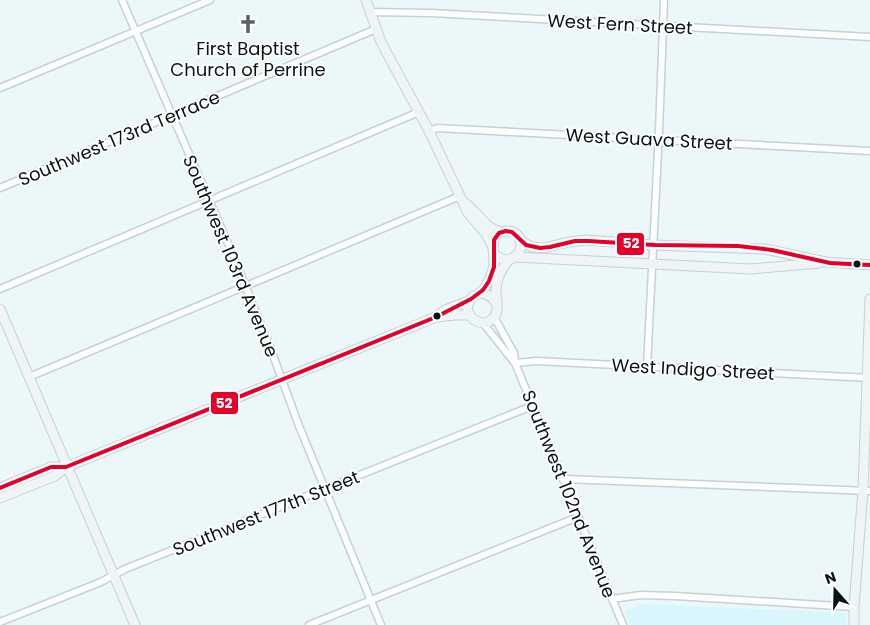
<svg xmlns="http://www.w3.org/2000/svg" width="870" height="625" viewBox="0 0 870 625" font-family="Poppins,sans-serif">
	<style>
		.built { fill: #d8f6fb }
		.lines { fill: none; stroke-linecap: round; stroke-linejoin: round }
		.street-casing { stroke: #c6d1d3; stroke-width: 9 }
		.secondary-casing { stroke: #c6d1d3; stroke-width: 11 }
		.street { stroke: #fcfefe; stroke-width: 6 }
		.secondary { stroke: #eff4f5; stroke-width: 9 }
		.bus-1-casing { stroke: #fff; stroke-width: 8 }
		.bus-1 { stroke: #e4002b; stroke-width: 4 }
		.bus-dot { fill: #071416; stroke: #fff; stroke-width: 2 }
		.labels { text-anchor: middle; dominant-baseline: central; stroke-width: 4; stroke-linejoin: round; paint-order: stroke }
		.street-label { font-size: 18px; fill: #071416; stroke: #fff }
		.poi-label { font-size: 18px; fill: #071416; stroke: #fff }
		.line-badge { stroke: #fff; stroke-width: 2 }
		.badge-label { font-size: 14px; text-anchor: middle; font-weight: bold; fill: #fff }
	</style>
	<rect width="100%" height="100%" fill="#ecf7f9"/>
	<polygon class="built" points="640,604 846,613 846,625 631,625 625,612"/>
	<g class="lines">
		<g class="street-casing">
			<g id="street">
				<polyline points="122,0 233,255 270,347 299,426 381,625"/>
				<polyline points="371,12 431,13 870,37"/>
				<polyline points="0,88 210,0"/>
				<polyline points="429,131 437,128 870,151"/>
				<polyline points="0,188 376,29"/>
				<polyline points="0,289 419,112"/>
				<polyline points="494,317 514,353 515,363 623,625"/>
				<polyline points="483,323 514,362"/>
				<polyline points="515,363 537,361 870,378"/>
				<polyline points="647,367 659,131 664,0"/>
				<polyline points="29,377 460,196"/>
				<polyline points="564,479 870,491"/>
				<polyline points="612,599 641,595 675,596 854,607"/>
				<polyline points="0,622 101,582 125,569 532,406"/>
				<polyline points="309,625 578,517"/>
			</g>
		</g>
		<g class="secondary-casing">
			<g id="secondary">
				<polyline points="366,0 381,42 429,131 468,213 486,234 492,245"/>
				<path d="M465,203c13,9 21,27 37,29"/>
				<polyline points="520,241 532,247 544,248 568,242 586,240 653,245 765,249 826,262 870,265"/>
				<polyline points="515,257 751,269 819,263"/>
				<path d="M481,293c6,-8 11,-17 13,-28 1,-12 -7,-35 14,-34 19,1 17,29 -4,29l-9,-5 -2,-5"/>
				<path d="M496,303c-6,-11 -21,-14 -27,-1 -7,15 15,29 25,15 6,-7 2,-17 2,-26 0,-12 5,-22 13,-31"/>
				<polyline points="0,309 135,625"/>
				<polyline points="436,317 455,315 470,315"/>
				<polyline points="0,488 51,467 66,467"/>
				<polyline points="0,498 55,476 66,467 436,317 445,310 469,301"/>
				<polyline points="854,625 854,607 863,490 870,299"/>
			</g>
		</g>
		<use href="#street" class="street"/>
		<use href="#secondary" class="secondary"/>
		<g class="bus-1-casing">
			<polyline id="bus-1" points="0,488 51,467 66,467 436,317 471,299 483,290 489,281 494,267 494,240 499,233 506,231 512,232 526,245 540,248 550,247 575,241 588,241 655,245 738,246 772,250 830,263 870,265"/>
		</g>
		<use href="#bus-1" class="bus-1"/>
	</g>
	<defs>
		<g id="church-bare" transform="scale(1.5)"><path d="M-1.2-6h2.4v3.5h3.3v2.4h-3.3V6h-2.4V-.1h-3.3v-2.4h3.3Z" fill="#576365" stroke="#fff" stroke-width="2.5" paint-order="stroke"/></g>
	</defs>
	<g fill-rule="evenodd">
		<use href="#church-bare" x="248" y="24"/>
	</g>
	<g class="bus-dot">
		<circle cx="857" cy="264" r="4.5"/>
		<circle cx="437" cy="316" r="4.5"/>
	</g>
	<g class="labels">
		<g class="street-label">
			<text transform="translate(620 24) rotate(3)">West Fern Street</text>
			<text transform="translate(119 138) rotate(-23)">Southwest 173rd Terrace</text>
			<text transform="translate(649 139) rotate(3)">West Guava Street</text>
			<text transform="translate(231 256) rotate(67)">Southwest 103rd Avenue</text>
			<text transform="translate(693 369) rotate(3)">West Indigo Street</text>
			<text transform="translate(569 494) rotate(68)">Southwest 102nd Avenue</text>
			<text transform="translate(266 513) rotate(-22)">Southwest 177th Street</text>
		</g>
		<g class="poi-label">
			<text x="248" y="48">First Baptist<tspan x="248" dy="21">Church of Perrine</tspan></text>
		</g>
	</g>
	<g class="line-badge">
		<rect x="616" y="232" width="29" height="24" rx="5" fill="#e4002b"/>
		<rect x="210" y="391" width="29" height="24" rx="5" fill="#e4002b"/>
	</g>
	<g class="badge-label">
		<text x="631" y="248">52</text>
		<text x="224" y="408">52</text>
	</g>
	<g transform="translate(835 590) rotate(340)" stroke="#ffffff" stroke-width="4" paint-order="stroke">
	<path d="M0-4L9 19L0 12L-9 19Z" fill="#071416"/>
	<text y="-8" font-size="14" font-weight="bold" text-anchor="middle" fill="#071416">N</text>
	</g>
</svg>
